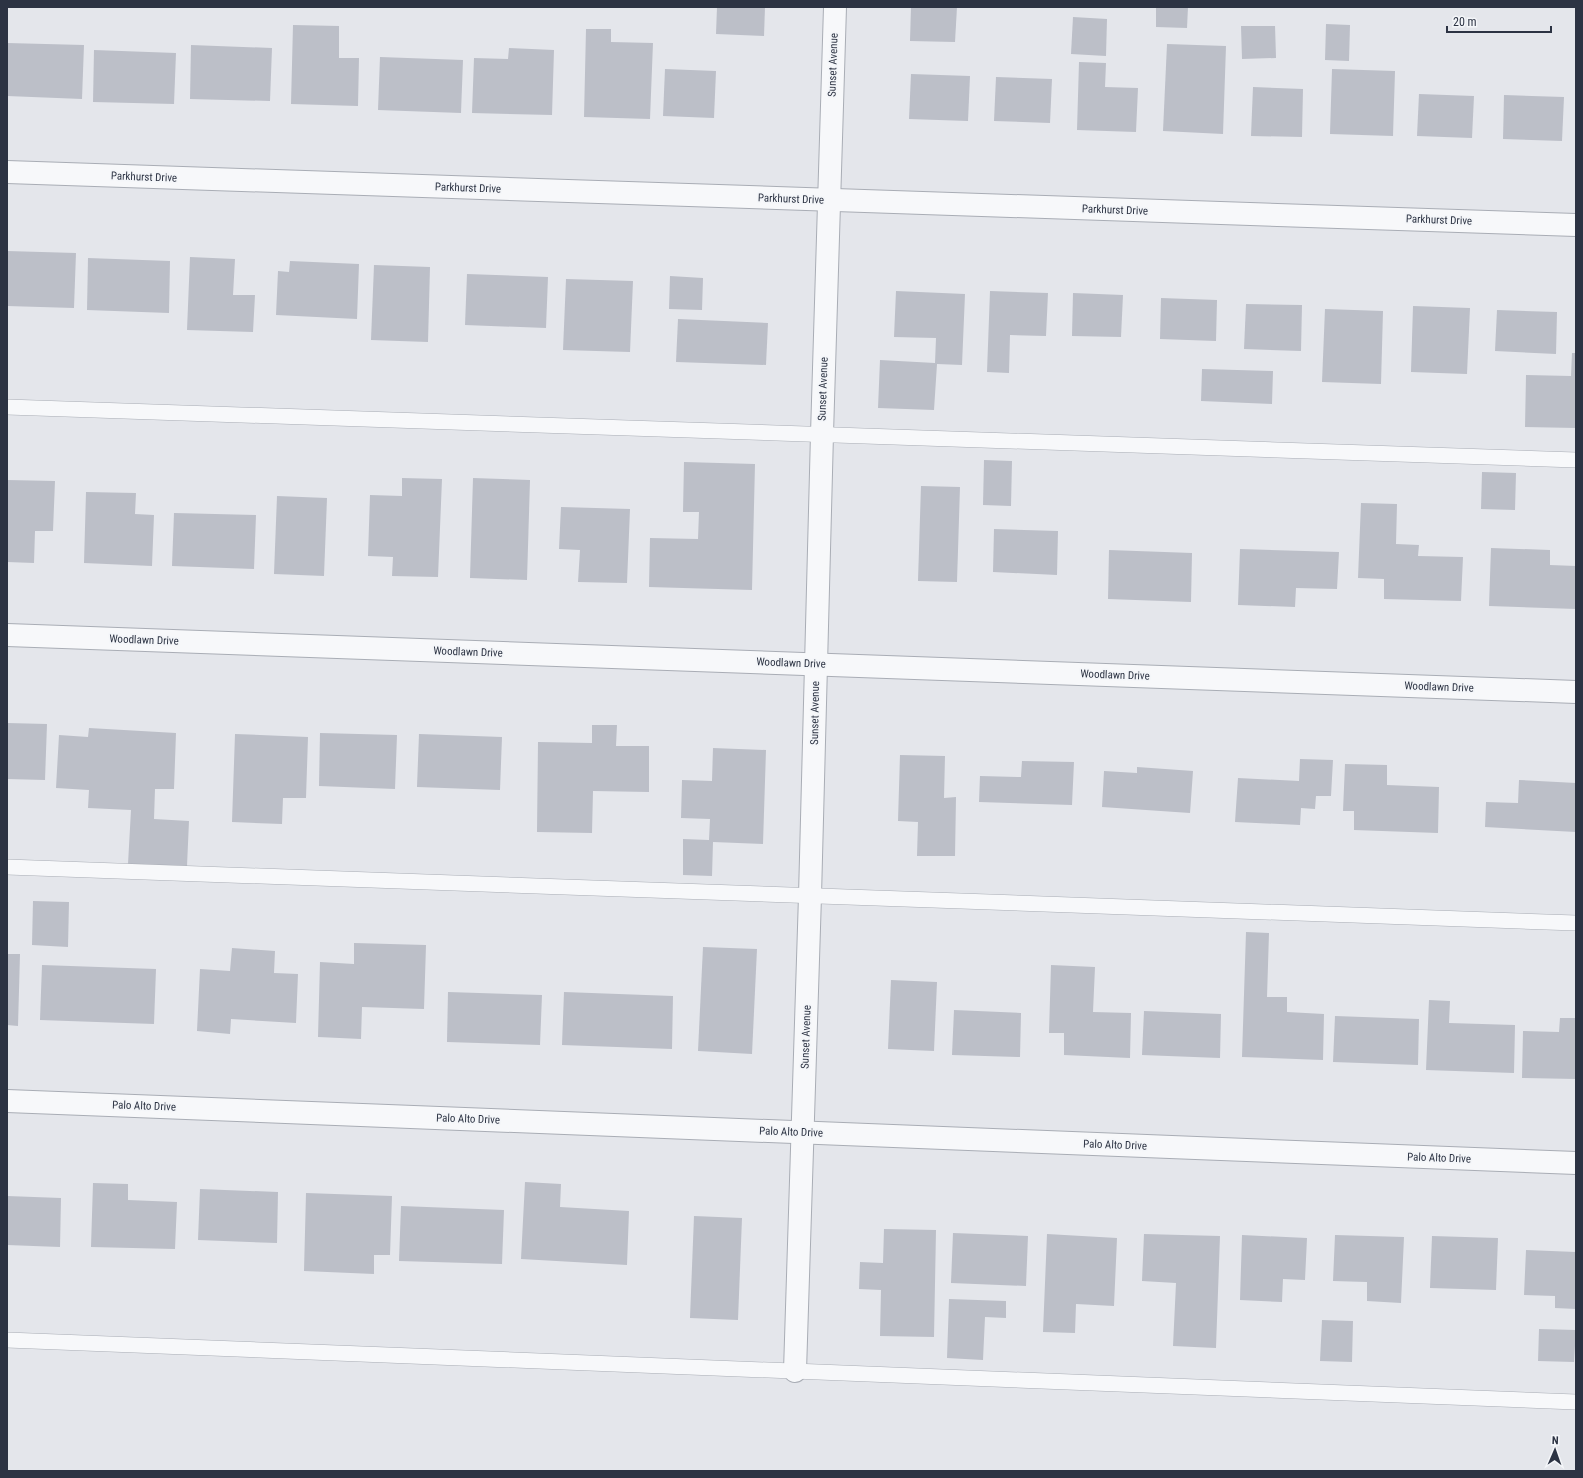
<svg xmlns="http://www.w3.org/2000/svg" width="1583" height="1478" viewBox="0 0 1583 1478" font-family="'Roboto Condensed',sans-serif">
	<style>
		.building { fill: #bcbfc8 }
		.lines { fill: none; stroke-linecap: round; stroke-linejoin: round }
		.service-casing { stroke: #a9adb5; stroke-width: 16 }
		.minor-casing { stroke: #a9adb5; stroke-width: 24 }
		.service { stroke: #f7f8fa; stroke-width: 15 }
		.minor { stroke: #f7f8fa; stroke-width: 22 }
		.labels { text-anchor: middle; dominant-baseline: central; stroke-width: 3.5; stroke-linejoin: round; paint-order: stroke }
		.street-label { font-size: 11px; fill: #2c3343; stroke: #f4f6f9 }
	</style>
	<rect width="100%" height="100%" fill="#e4e6eb"/>
	<g class="building">
		<polygon points="717,7 765,7 764,36 716,34"/>
		<polygon points="911,7 957,7 955,42 910,41"/>
		<polygon points="1156,7 1188,7 1187,28 1156,27"/>
		<polygon points="1073,17 1107,19 1106,56 1071,54"/>
		<polygon points="1326,24 1350,25 1349,61 1325,60"/>
		<polygon points="293,25 339,26 339,58 359,58 358,106 291,104"/>
		<polygon points="1241,26 1275,26 1276,58 1242,59"/>
		<polygon points="586,29 611,29 611,42 653,43 650,119 584,117"/>
		<polygon points="7,43 84,45 82,99 7,96"/>
		<polygon points="1167,44 1226,46 1223,134 1163,131"/>
		<polygon points="191,45 272,48 270,101 190,99"/>
		<polygon points="509,48 554,50 552,115 472,113 474,58 508,59"/>
		<polygon points="94,50 176,53 174,104 93,102"/>
		<polygon points="380,57 463,60 461,113 378,110"/>
		<polygon points="1079,62 1106,63 1105,87 1138,88 1136,132 1077,130"/>
		<polygon points="665,69 716,71 714,118 663,116"/>
		<polygon points="1332,69 1395,71 1393,136 1330,134"/>
		<polygon points="911,74 970,76 968,121 909,119"/>
		<polygon points="996,77 1052,79 1050,123 994,121"/>
		<polygon points="1253,87 1303,89 1302,137 1251,136"/>
		<polygon points="1419,94 1474,96 1472,138 1417,136"/>
		<polygon points="1504,95 1564,97 1562,141 1503,139"/>
		<polygon points="7,251 76,253 74,308 7,306"/>
		<polygon points="190,257 235,259 233,295 255,295 253,332 187,330"/>
		<polygon points="88,258 170,261 169,313 87,310"/>
		<polygon points="290,261 359,264 357,319 276,315 278,271 289,272"/>
		<polygon points="374,265 430,267 428,342 371,340"/>
		<polygon points="467,274 548,277 546,328 465,325"/>
		<polygon points="670,276 703,278 702,310 669,309"/>
		<polygon points="566,279 633,281 630,352 563,350"/>
		<polygon points="896,291 965,294 962,365 937,364 934,410 878,408 880,360 935,363 936,338 894,337"/>
		<polygon points="990,291 1048,293 1046,336 1010,335 1009,373 987,372"/>
		<polygon points="1073,293 1123,295 1121,337 1072,336"/>
		<polygon points="1161,298 1217,300 1216,341 1160,339"/>
		<polygon points="1246,304 1302,305 1301,351 1244,349"/>
		<polygon points="1413,306 1470,308 1467,374 1411,372"/>
		<polygon points="1325,309 1383,311 1381,384 1322,382"/>
		<polygon points="1497,310 1557,312 1556,354 1495,351"/>
		<polygon points="678,319 768,323 766,365 676,362"/>
		<polygon points="1572,353 1576,353 1576,428 1525,427 1526,375 1571,376"/>
		<polygon points="1202,369 1273,371 1272,404 1201,401"/>
		<polygon points="984,460 1012,461 1011,506 983,505"/>
		<polygon points="684,462 755,464 752,590 649,587 650,538 698,539 699,512 683,512"/>
		<polygon points="1482,472 1516,473 1515,510 1481,509"/>
		<polygon points="402,478 442,479 438,577 392,576 393,557 368,556 370,495 402,496"/>
		<polygon points="473,478 530,480 527,580 470,578"/>
		<polygon points="7,480 55,481 53,531 35,531 34,563 7,562"/>
		<polygon points="921,486 960,487 957,582 918,581"/>
		<polygon points="86,492 136,493 135,514 154,515 152,566 84,563"/>
		<polygon points="277,496 327,498 324,576 274,574"/>
		<polygon points="1361,503 1397,504 1396,544 1419,545 1418,556 1463,557 1461,601 1384,599 1384,579 1358,578"/>
		<polygon points="561,507 630,509 627,583 578,582 580,550 559,549"/>
		<polygon points="174,513 256,515 254,569 172,566"/>
		<polygon points="994,529 1058,531 1057,575 993,572"/>
		<polygon points="1491,548 1550,550 1550,565 1576,566 1576,609 1489,606"/>
		<polygon points="1240,549 1339,552 1337,589 1296,588 1295,607 1238,605"/>
		<polygon points="1109,550 1192,553 1191,602 1108,599"/>
		<polygon points="7,723 47,724 45,780 7,779"/>
		<polygon points="592,725 617,725 616,746 649,746 649,792 593,791 592,833 537,832 538,742 592,743"/>
		<polygon points="89,728 176,733 174,789 155,789 154,819 189,821 187,866 128,864 131,810 88,808 89,790 56,788 59,735 88,737"/>
		<polygon points="320,733 397,735 395,789 319,786"/>
		<polygon points="235,734 308,737 306,798 283,798 282,824 232,822"/>
		<polygon points="419,734 502,737 500,790 417,787"/>
		<polygon points="713,748 766,750 763,844 713,842 712,876 683,875 683,839 709,840 710,819 681,818 682,780 712,781"/>
		<polygon points="900,755 945,756 944,798 956,797 955,856 917,856 918,822 898,821"/>
		<polygon points="1300,759 1333,760 1331,796 1316,796 1315,809 1301,808 1300,825 1235,822 1238,778 1299,781"/>
		<polygon points="1022,761 1074,762 1072,805 979,802 980,776 1021,777"/>
		<polygon points="1345,764 1387,765 1387,785 1439,787 1438,833 1354,830 1354,811 1343,811"/>
		<polygon points="1137,767 1193,771 1190,813 1102,807 1104,771 1137,773"/>
		<polygon points="1519,780 1576,783 1576,832 1485,827 1486,802 1518,803"/>
		<polygon points="33,901 69,902 68,947 32,945"/>
		<polygon points="1246,932 1269,933 1267,997 1287,997 1287,1012 1324,1014 1323,1060 1242,1057"/>
		<polygon points="354,943 426,945 424,1009 362,1007 361,1039 318,1037 320,962 354,964"/>
		<polygon points="703,947 757,949 752,1054 698,1051"/>
		<polygon points="232,948 275,951 274,973 298,974 296,1023 231,1019 230,1034 197,1031 200,969 230,971"/>
		<polygon points="7,954 20,954 18,1026 7,1025"/>
		<polygon points="42,965 156,969 154,1024 40,1020"/>
		<polygon points="1051,965 1095,967 1093,1012 1131,1013 1130,1058 1064,1055 1064,1033 1049,1033"/>
		<polygon points="891,980 937,982 934,1051 888,1049"/>
		<polygon points="448,992 542,995 540,1045 447,1042"/>
		<polygon points="564,992 673,996 672,1049 562,1045"/>
		<polygon points="1429,1000 1450,1001 1449,1023 1515,1025 1514,1073 1426,1070"/>
		<polygon points="954,1010 1021,1013 1020,1057 952,1055"/>
		<polygon points="1144,1011 1221,1014 1220,1058 1142,1055"/>
		<polygon points="1335,1016 1419,1019 1418,1065 1333,1062"/>
		<polygon points="1560,1018 1576,1018 1576,1079 1522,1078 1523,1031 1559,1032"/>
		<polygon points="525,1182 561,1184 560,1207 629,1211 627,1265 521,1259"/>
		<polygon points="93,1183 128,1184 128,1200 177,1202 175,1249 91,1247"/>
		<polygon points="200,1189 278,1192 277,1243 198,1240"/>
		<polygon points="306,1193 392,1196 390,1255 374,1255 374,1274 304,1271"/>
		<polygon points="7,1196 61,1198 60,1247 7,1245"/>
		<polygon points="401,1206 504,1210 502,1264 399,1261"/>
		<polygon points="694,1216 742,1218 738,1320 690,1318"/>
		<polygon points="884,1229 936,1230 934,1337 880,1336 881,1290 859,1289 860,1262 883,1263"/>
		<polygon points="953,1233 1028,1236 1026,1286 951,1283"/>
		<polygon points="1047,1234 1117,1238 1114,1306 1076,1304 1075,1333 1043,1332"/>
		<polygon points="1144,1234 1220,1236 1216,1348 1173,1346 1176,1283 1142,1281"/>
		<polygon points="1242,1235 1307,1238 1305,1280 1283,1279 1282,1302 1240,1300"/>
		<polygon points="1335,1235 1404,1237 1401,1303 1367,1301 1367,1282 1333,1281"/>
		<polygon points="1432,1236 1498,1238 1496,1290 1430,1288"/>
		<polygon points="1526,1250 1576,1252 1576,1309 1555,1308 1555,1296 1524,1295"/>
		<polygon points="949,1299 1006,1301 1006,1318 985,1317 983,1360 947,1358"/>
		<polygon points="1322,1320 1353,1321 1352,1362 1320,1361"/>
		<polygon points="1539,1329 1576,1330 1574,1362 1538,1361"/>
	</g>
	<g class="lines">
		<g class="service-casing">
			<g id="service">
				<polyline points="7,407 1576,460"/>
				<polyline points="7,867 1576,923"/>
				<polyline points="7,1340 1576,1402"/>
			</g>
		</g>
		<g class="minor-casing">
			<g id="minor">
				<polyline points="7,172 1576,225"/>
				<polyline points="7,635 1576,692"/>
				<polyline points="7,1101 1576,1163"/>
				<polyline points="795,1371 810,896 822,434 835,7"/>
			</g>
		</g>
		<use href="#service" class="service"/>
		<use href="#minor" class="minor"/>
	</g>
	<g class="labels">
		<g class="street-label">
			<text transform="translate(833 65) rotate(-88)">Sunset Avenue</text>
			<text transform="translate(144 177) rotate(2)">Parkhurst Drive</text>
			<text transform="translate(468 188) rotate(2)">Parkhurst Drive</text>
			<text transform="translate(791 199) rotate(2)">Parkhurst Drive</text>
			<text transform="translate(1115 210) rotate(2)">Parkhurst Drive</text>
			<text transform="translate(1439 220) rotate(2)">Parkhurst Drive</text>
			<text transform="translate(823 389) rotate(-88)">Sunset Avenue</text>
			<text transform="translate(144 640) rotate(2)">Woodlawn Drive</text>
			<text transform="translate(468 652) rotate(2)">Woodlawn Drive</text>
			<text transform="translate(791 663) rotate(2)">Woodlawn Drive</text>
			<text transform="translate(1115 675) rotate(2)">Woodlawn Drive</text>
			<text transform="translate(1439 687) rotate(2)">Woodlawn Drive</text>
			<text transform="translate(815 713) rotate(-89)">Sunset Avenue</text>
			<text transform="translate(806 1037) rotate(-88)">Sunset Avenue</text>
			<text transform="translate(144 1106) rotate(2)">Palo Alto Drive</text>
			<text transform="translate(468 1119) rotate(2)">Palo Alto Drive</text>
			<text transform="translate(791 1132) rotate(2)">Palo Alto Drive</text>
			<text transform="translate(1115 1145) rotate(2)">Palo Alto Drive</text>
			<text transform="translate(1439 1158) rotate(2)">Palo Alto Drive</text>
		</g>
	</g>
	<rect width="1583" height="1478" fill="none" stroke="#2c3343" stroke-width="16"/>
	<g transform="translate(1555 1450) rotate(2)" stroke="#f4f6f9" stroke-width="3" paint-order="stroke">
	<path d="M0-3L7 15L0 10L-7 15Z" fill="#2c3343"/>
	<text y="-6" font-size="11" font-weight="bold" text-anchor="middle" fill="#2c3343">N</text>
	</g>
	<path d="M1447 26v6h104v-6" fill="none" stroke="#2c3343" stroke-width="2"/>
	<text x="1453" y="26" font-size="12" fill="#2c3343" stroke="#f4f6f9" stroke-width="3" paint-order="stroke">20 m</text>
</svg>
